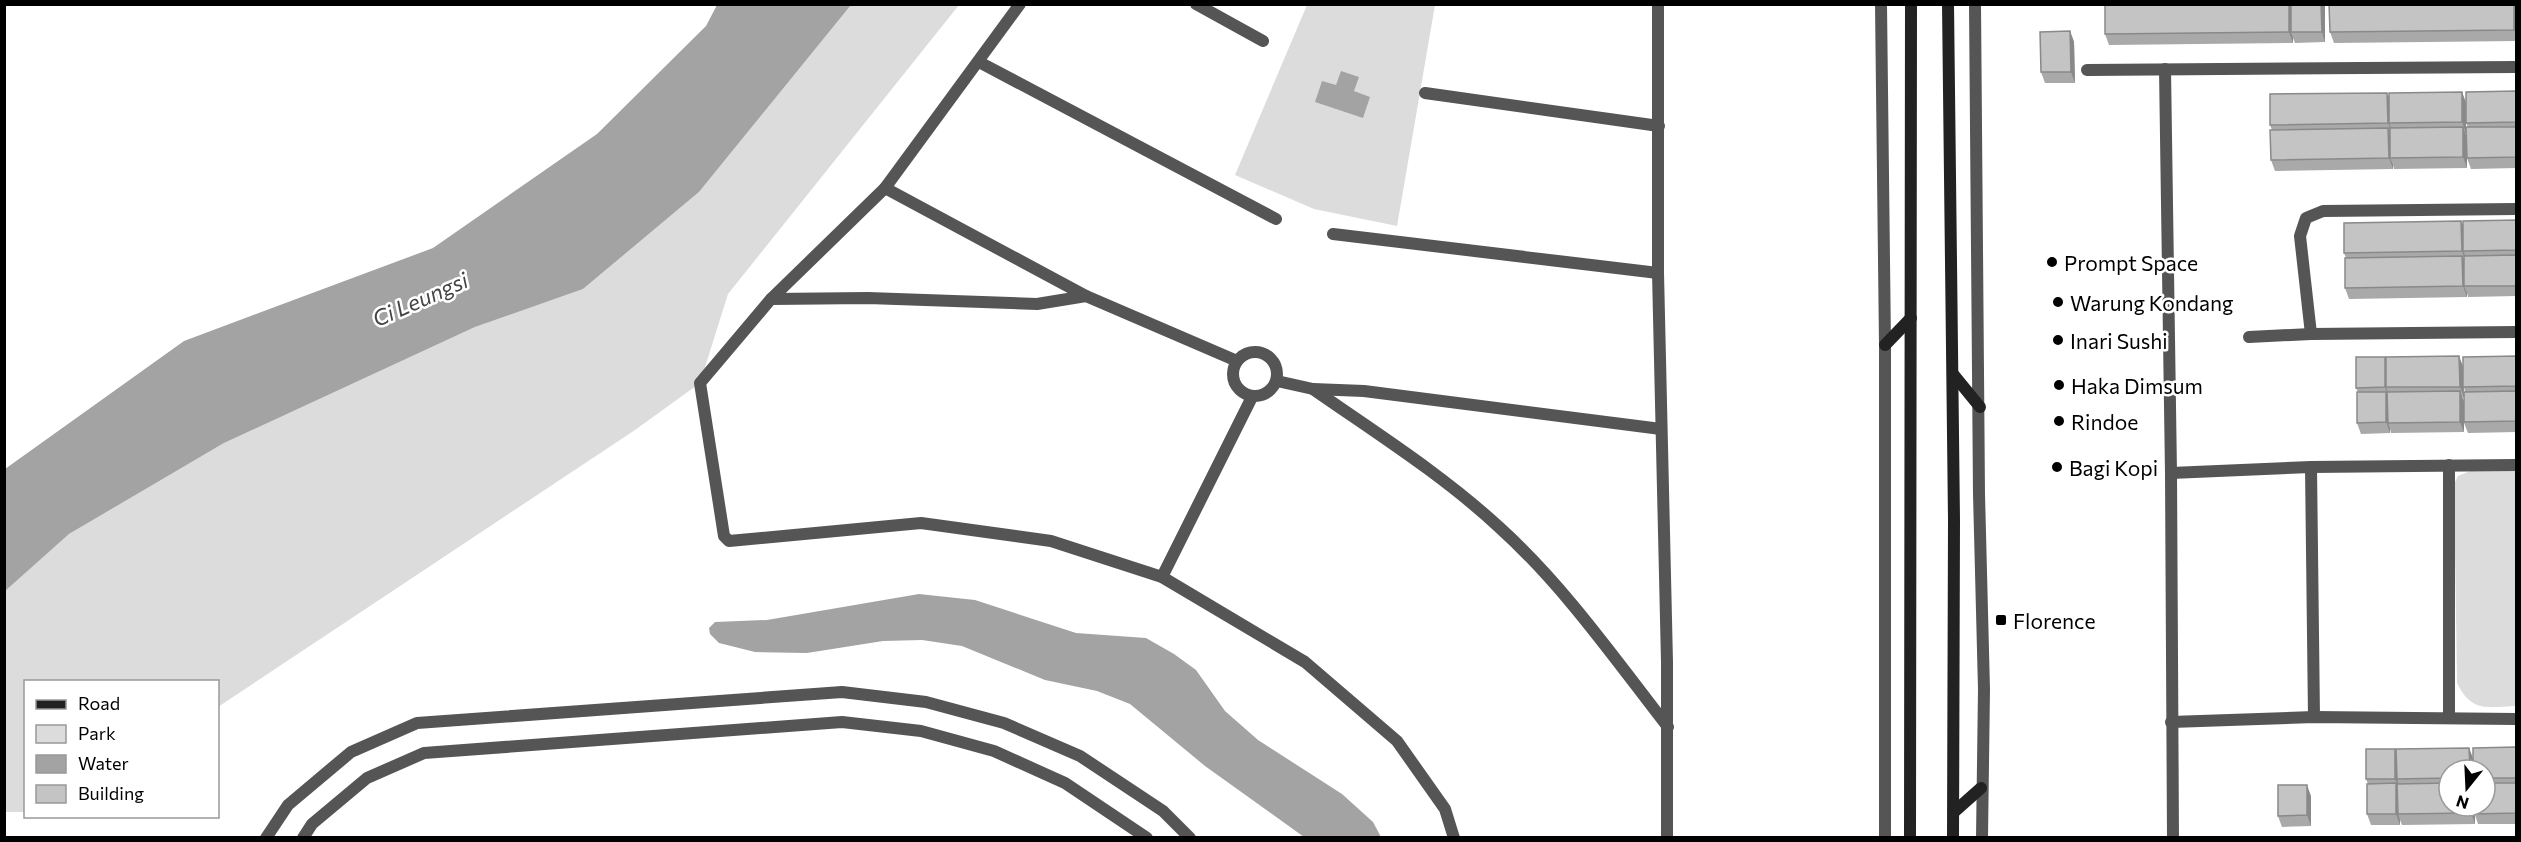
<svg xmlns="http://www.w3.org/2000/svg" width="2521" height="842" viewBox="0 0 2521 842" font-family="Commissioner,sans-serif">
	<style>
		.green { fill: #dcdcdc }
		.water { fill: #a3a3a3 }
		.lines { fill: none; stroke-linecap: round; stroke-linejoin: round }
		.street { stroke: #555; stroke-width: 12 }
		.secondary { stroke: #222; stroke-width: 12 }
		.wall { fill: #a9a9a9; fill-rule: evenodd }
		.shaded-wall { fill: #898989 }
		.building { fill: #c4c4c4; stroke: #898989; stroke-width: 1.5 }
		.poi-dot { fill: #000; stroke: #fff; stroke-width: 2 }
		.labels { text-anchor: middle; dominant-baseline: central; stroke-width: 5; stroke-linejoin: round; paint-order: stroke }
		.poi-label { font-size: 21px; fill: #000; stroke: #fff; text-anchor: start }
		.water-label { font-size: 22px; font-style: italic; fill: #444; stroke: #fff }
	</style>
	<rect width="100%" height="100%" fill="#fff"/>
	<g class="green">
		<polygon points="851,5 959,5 728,294 700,383 635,430 218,707 218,682 26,682 25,812 5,812 4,591 69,534 224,443 475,327 583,289 699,192"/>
		<polygon points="1307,5 1435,5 1397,226 1314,209 1235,175"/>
		<path d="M2470,471h46v235c-29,1 -44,7 -59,-23l-3,-199 4,-8z"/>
	</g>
	<g class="water">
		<polygon points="717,5 851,5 699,192 583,289 475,327 224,443 69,534 5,591 5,469 184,341 433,248 597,134 706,26"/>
		<polygon points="1341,71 1359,77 1354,91 1370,97 1363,118 1315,102 1322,81 1336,85"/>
		<polygon points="919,594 975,600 1076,633 1146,638 1174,654 1196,670 1225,711 1258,740 1342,794 1373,822 1381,837 1304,837 1205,766 1130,704 1097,691 1045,680 962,646 922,640 883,641 807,653 755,652 719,643 710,634 709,628 715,622 767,620"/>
	</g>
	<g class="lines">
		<g class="street">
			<polyline points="1020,4 885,188 771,299 700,383 724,536 729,541 921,523 1051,541 1162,577 1305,662 1397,741 1445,809 1454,838"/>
			<polyline points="1196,4 1263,41"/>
			<polyline points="1658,4 1658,273 1667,662 1667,838"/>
			<polyline points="1881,4 1885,345 1885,838"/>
			<polyline points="1975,4 1979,494 1984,689 1982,838"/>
			<polyline points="979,62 1276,219"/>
			<polyline points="2165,69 2171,473 2173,838"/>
			<polyline points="2087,70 2516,67"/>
			<polyline points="1425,93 1659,126"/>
			<polyline points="885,188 1086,296 1237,361"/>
			<polyline points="2516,209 2323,211 2306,218 2300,236 2311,334 2516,332"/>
			<polyline points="1333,234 1658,273"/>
			<polyline points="771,299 868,298 1037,304 1086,296"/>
			<polyline points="2249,337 2311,334"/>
			<circle cx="1255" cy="374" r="22"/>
			<polyline points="1277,381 1313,389 1364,391 1661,429"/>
			<path d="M1313,389c63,44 130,86 187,139 64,58 115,131 168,199"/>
			<polyline points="2449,465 2449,718"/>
			<polyline points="2311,467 2314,717"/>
			<polyline points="2171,473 2311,467 2516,465"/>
			<polyline points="1162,577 1252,397"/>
			<polyline points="2171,722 2314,717 2516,719"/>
			<polyline points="266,838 288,805 351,752 417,723 842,692 926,702 1004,723 1080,756 1163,811 1190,838"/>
			<polyline points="303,838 312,824 367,778 424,753 842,722 921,731 994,751 1065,783 1147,838"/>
		</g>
		<g class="secondary">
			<polyline points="1948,4 1954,520 1953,838"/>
			<polyline points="1885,345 1911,318"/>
			<polyline points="1953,374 1980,407"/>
			<polyline points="1954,812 1981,788"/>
			<polyline points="1910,838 1911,4"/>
		</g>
	</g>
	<g class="wall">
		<polygon points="2105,4 2325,4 2325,42 2295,43 2293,38 2293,43 2109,45 2105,34"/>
		<polygon points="2517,4 2517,41 2334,43 2330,32"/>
		<polygon points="2070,31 2074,42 2075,83 2045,83 2041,72"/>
		<path d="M2517,91v77l-46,1 -4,-11v10l-73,1 -1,-4v4l-118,2 -4,-11 1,-30 -2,-5 119,-29 73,-4 4,11zM2466,123l2,4 -1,10 -2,-4h1z"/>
		<polygon points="2517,220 2517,296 2468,297 2467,293 2467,297 2349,299 2345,288 2346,258 2344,253 2461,221 2463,225"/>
		<path d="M2459,356l4,11 54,-11v76l-49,1 -4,-10v9l-73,1 -1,-4v4l-29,1 -4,-11 1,-31 -2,-4 29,-31 1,4zM2464,387l1,5 -1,10 -2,-5h2z"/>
		<path d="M2517,747v77h-39l-3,-9v9l-73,1 -2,-5v5h-29l-4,-11 1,-30 -2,-5 30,-27 73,-4 4,10zM2449,770h36v36h-36z"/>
		<polygon points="2311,796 2311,826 2282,827 2278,816"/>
	</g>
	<g class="shaded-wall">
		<polygon points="2289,4 2293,4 2291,32 2293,38 2293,43 2289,32"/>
		<polygon points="2321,4 2325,4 2325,42 2322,32"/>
		<polygon points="2514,4 2517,4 2517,37 2514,30"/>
		<polygon points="2070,31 2074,42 2075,83 2071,72"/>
		<polygon points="2462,92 2466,103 2466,133 2462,122"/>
		<polygon points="2387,93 2391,103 2389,123 2392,130 2392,134 2388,123"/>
		<polygon points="2463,127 2467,138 2467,168 2463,157"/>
		<polygon points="2388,128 2392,138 2390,158 2393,165 2393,169 2389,158"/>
		<polygon points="2461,221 2465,231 2463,251 2466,257 2466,262 2462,251"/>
		<polygon points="2462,256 2466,267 2464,286 2467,293 2467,297 2463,286"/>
		<polygon points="2459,356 2463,367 2464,397 2460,387"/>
		<polygon points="2385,357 2389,368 2386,387 2389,395 2389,398 2385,387"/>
		<polygon points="2460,391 2464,402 2464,432 2460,422"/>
		<polygon points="2386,392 2389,403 2388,423 2390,429 2390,433 2386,422"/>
		<polygon points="2469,748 2473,759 2474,770 2470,770"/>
		<polygon points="2395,749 2399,759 2397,779 2399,786 2399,790 2395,779"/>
		<polygon points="2396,783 2400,794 2398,814 2400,820 2400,825 2396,814"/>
		<polygon points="2307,785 2311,796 2311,826 2307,815"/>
		<polygon points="2471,806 2475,806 2475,824 2471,813"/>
	</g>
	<g class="building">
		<polygon points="2105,4 2289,4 2289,32 2105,34"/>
		<polygon points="2291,4 2321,4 2322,32 2291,32"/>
		<polygon points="2329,4 2514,4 2514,30 2330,32"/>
		<rect x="2516" y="4" width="1" height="26"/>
		<polygon points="2070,31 2071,72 2041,72 2040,32"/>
		<polygon points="2517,91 2517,122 2466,123 2466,92"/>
		<polygon points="2462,92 2462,122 2389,123 2389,93"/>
		<polygon points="2387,93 2388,123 2270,125 2270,94"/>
		<polygon points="2463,127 2463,157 2390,158 2390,128"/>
		<polygon points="2466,127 2517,127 2517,157 2467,158"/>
		<polygon points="2388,128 2389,158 2271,160 2270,130"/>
		<polygon points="2517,220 2517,250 2463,251 2463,221"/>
		<polygon points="2461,221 2462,251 2344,253 2344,223"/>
		<polygon points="2517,255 2517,286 2464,286 2464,256"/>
		<polygon points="2462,256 2463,286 2345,288 2345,258"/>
		<polygon points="2459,356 2460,387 2386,387 2386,357"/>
		<polygon points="2517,356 2517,386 2463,387 2463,357"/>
		<polygon points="2356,357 2385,357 2385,387 2356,388"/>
		<polygon points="2460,391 2460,422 2388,423 2387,392"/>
		<polygon points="2517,391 2517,421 2464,422 2464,392"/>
		<polygon points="2357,392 2386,392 2386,422 2357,423"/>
		<polygon points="2517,747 2517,778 2485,778 2485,770 2473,770 2473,748"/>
		<polygon points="2469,748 2470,770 2449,770 2449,778 2397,779 2396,749"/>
		<rect x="2366" y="749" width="29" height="30"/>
		<polygon points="2396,783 2396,814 2367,814 2367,784"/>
		<polygon points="2449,783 2449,806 2471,806 2471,813 2398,814 2397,784"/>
		<polygon points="2485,783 2517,783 2517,813 2474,814 2474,806 2485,806"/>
		<polygon points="2278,785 2307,785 2307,815 2278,816"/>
	</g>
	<g class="poi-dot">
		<circle cx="2052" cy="262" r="6"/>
		<circle cx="2058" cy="302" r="6"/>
		<circle cx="2058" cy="340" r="6"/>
		<circle cx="2059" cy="385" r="6"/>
		<circle cx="2059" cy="421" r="6"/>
		<circle cx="2057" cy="467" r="6"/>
		<rect x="1995" y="614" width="12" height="12" rx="3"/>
	</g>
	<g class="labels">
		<g class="poi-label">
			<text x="2064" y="262">Prompt Space</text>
			<text x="2070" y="302">Warung Kondang</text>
			<text x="2070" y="340">Inari Sushi</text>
			<text x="2071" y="385">Haka Dimsum</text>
			<text x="2071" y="421">Rindoe</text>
			<text x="2069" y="467">Bagi Kopi</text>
			<text x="2013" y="620">Florence</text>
		</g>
		<g class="water-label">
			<text transform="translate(420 299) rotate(-24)">Ci Leungsi</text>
		</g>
	</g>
	<rect width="2521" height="842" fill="none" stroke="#000000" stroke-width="12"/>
	<rect x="24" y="680" width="195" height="138" fill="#ffffff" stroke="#999999" stroke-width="1.5"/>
	<rect x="36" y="700" width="30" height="9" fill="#222222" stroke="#999999" stroke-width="1.5"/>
	<text x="78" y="710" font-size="18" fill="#000000">Road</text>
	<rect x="36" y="725" width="30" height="18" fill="#dcdcdc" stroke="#999999" stroke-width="1.5"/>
	<text x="78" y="740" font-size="18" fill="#000000">Park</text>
	<rect x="36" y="755" width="30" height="18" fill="#a3a3a3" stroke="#999999" stroke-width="1.5"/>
	<text x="78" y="770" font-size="18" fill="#000000">Water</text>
	<rect x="36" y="785" width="30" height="18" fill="#c4c4c4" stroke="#999999" stroke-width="1.5"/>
	<text x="78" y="800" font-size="18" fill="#000000">Building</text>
	<g transform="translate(2467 788) rotate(198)"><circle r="28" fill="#ffffff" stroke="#999999" stroke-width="1.5"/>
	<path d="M0-4.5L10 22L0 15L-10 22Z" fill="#000000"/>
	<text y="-9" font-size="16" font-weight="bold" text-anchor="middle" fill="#000000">N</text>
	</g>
</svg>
